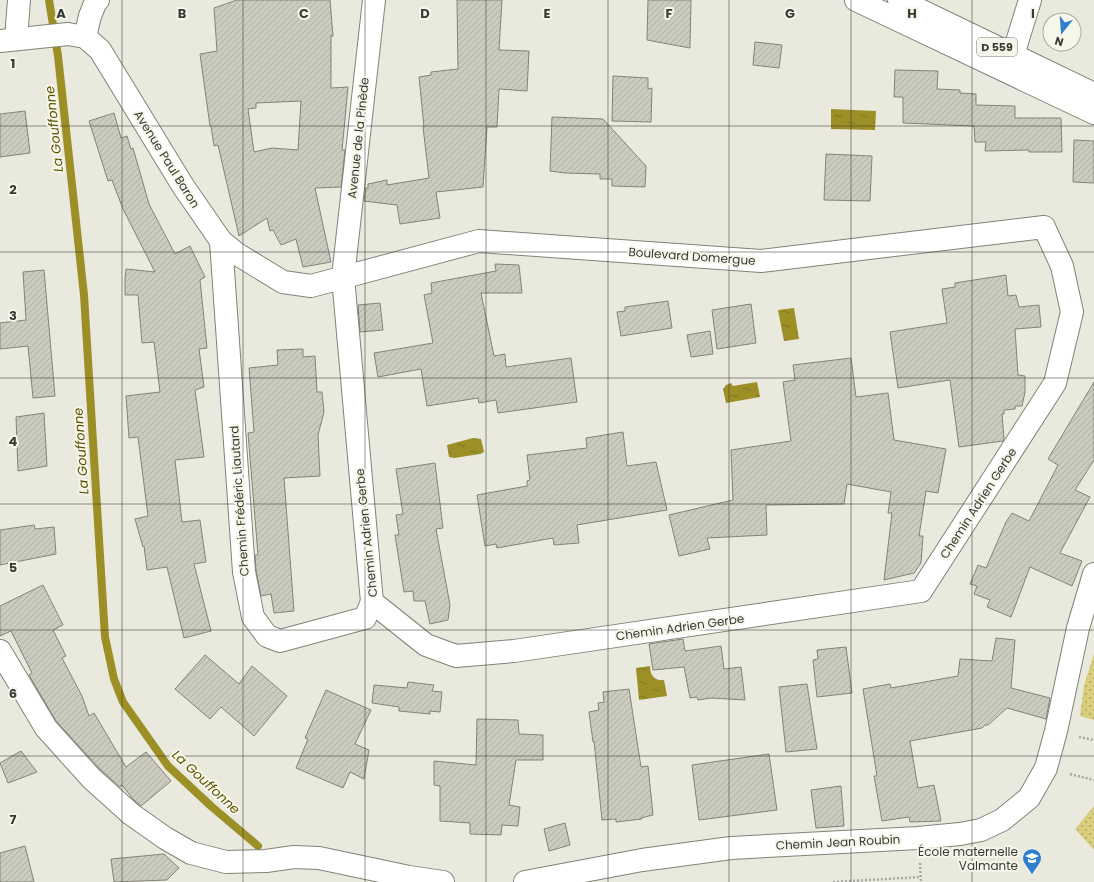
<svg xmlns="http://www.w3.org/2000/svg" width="1094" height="882" viewBox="0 0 1094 882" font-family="Poppins,sans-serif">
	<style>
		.grass { fill: url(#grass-dots) }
		.water { fill: url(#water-ripples) }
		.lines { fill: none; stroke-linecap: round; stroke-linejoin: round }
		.stream { stroke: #9c8f25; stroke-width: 8 }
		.building { fill: url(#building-hatch); stroke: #848379; fill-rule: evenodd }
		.minor-casing { stroke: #838278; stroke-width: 24 }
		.major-casing { stroke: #838278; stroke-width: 24 }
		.path { stroke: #aaa9a0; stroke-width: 2.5; stroke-dasharray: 2 2; stroke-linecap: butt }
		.minor { stroke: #fff; stroke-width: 22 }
		.major { stroke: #fff; stroke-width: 22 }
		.grid { fill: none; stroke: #3a3a35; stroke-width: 1; stroke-opacity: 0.55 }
		.labels { text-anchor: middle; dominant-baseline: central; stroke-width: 4; stroke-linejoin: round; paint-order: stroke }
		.shield { fill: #f7f6eb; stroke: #73726c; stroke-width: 1 }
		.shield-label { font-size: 11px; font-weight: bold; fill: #3a3a35 }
		.street-label { font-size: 12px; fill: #3a3a35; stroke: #f7f6eb }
		.poi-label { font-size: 12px; fill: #3a3a35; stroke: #f7f6eb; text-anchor: end }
		.water-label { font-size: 13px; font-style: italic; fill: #5c5301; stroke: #f7f6eb }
		.grid-label { font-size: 13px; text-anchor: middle; font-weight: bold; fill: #3a3a35; stroke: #f7f6eb; stroke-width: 4; stroke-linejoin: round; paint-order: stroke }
	</style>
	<defs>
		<pattern id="grass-dots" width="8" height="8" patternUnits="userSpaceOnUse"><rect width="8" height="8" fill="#d8cd7c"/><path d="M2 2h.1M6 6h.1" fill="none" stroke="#b0a766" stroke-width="1.8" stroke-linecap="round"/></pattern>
		<pattern id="water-ripples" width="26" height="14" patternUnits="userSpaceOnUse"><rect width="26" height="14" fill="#9c8f25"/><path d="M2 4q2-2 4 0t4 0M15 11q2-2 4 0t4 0" fill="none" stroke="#807621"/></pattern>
		<pattern id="building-hatch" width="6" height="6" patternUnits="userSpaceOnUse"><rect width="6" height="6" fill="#cccbc0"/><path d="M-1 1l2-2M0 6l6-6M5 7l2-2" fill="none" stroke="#b0afa6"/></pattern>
	</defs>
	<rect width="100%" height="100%" fill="#eae9de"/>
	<g class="grass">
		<polygon points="1094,654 1094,720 1080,716 1084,685"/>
		<polygon points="1094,806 1094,850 1075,829"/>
	</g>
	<g class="water">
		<polygon points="831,109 876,111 875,130 831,129"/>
		<polygon points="794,308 799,339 784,341 778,310"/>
		<polygon points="757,382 760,397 726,403 723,389 726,385 731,383 733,386"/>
		<polygon points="473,438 481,439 484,452 480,454 454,458 449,457 447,445"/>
		<path d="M650,666c0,10 5,15 14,14l3,16 -28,4 -3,-32z"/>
	</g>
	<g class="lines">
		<polyline class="stream" points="49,0 58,56 84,295 105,637 114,679 123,702 168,766 212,807 258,846"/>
	</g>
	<g class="building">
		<path d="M237,0h93l3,36h-2v52l17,-1 -6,63h3l-4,37 -26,1 16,74 -28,5 -7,-28 -15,6 -8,-15 -3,1 -3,-13 -28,18 -21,-91 -4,1 -3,-20h-1l-10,-72 17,-3 -3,-43zM301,101l-3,49 -26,-2 -18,4 -6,-43 8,-1v-5z"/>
		<polygon points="457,0 502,0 499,50 529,51 527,91 499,89 497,127 487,127 483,187 436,192 440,218 400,224 397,205 364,201 366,188 368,188 368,184 387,180 387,185 429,178 423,127 424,127 419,77 431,75 431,72 458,69"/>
		<polygon points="648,0 691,0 690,48 647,40"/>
		<polygon points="755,42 782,45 779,68 753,65"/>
		<polygon points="895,70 938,71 937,89 960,90 960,93 976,94 976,105 1015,106 1015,118 1061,118 1062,152 1029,152 1029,150 985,151 986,142 975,142 974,126 903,123 903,97 894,97"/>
		<polygon points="613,76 648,78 648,89 652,88 651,122 612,121"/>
		<polygon points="25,111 30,153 0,157 0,114"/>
		<polygon points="114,113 121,138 127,136 131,149 133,148 149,204 175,254 190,246 205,277 200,280 207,348 199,349 204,387 195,390 204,457 175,460 182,522 200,520 206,562 194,564 211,631 184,638 167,567 147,570 144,546 143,547 135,519 148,516 138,437 129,438 126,396 160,392 154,342 142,343 138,295 125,295 125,279 126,269 155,272 123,209 112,180 108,181 89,121"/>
		<polygon points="552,117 603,119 646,166 645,187 612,186 612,179 600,179 600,174 565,173 550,171"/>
		<polygon points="1074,140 1094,141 1094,183 1073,182"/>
		<polygon points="826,154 872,156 870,201 824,200"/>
		<polygon points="495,264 519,265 522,293 481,293 494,356 505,354 506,367 571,358 577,402 498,413 496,400 479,403 478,398 427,406 421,369 378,377 374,353 433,343 424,295 432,293 431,283 496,271"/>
		<polygon points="44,270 55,396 33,398 28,346 0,349 0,323 26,320 23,272"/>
		<polygon points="1006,275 1008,296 1016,295 1019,307 1039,305 1041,327 1015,329 1018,375 1025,376 1025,392 1022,406 1015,406 1015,409 1004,410 1004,414 1002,414 1004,439 1003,441 959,447 950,380 898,388 890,332 947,323 942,289 955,287 955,283"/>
		<polygon points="668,301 672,328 621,336 617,312 625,311 625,307"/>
		<polygon points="380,303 383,330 360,332 358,305"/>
		<polygon points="751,304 756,343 717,349 712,310"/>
		<polygon points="710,331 713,354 691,357 687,335"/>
		<polygon points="303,349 303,357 315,356 317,392 322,392 324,412 318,435 320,476 284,478 294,611 274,613 271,594 261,596 256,570 255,555 258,555 248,433 254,432 249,368 278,365 277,350"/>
		<polygon points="851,358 856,397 888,393 894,440 946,449 938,493 926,491 919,536 923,536 921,563 914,573 884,580 892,513 888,513 891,492 847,484 844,504 766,505 767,535 707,538 710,549 679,556 669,515 733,500 731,450 791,441 783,382 795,380 793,365"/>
		<polygon points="1094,382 1094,460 1075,490 1090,497 1060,553 1082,561 1072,586 1030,567 1011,617 987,607 990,600 974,594 977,586 970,584 978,565 986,568 1006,522 1012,513 1029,521 1058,465 1048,459"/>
		<polygon points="44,413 47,466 18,471 16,417"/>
		<polygon points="623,432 627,466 656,462 667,510 577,525 579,543 554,545 553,538 497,548 496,544 485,546 477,495 527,486 527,481 530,480 527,455 587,448 586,438"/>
		<polygon points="435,463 443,528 436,529 450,605 448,620 430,624 425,601 414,601 413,591 404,592 395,535 399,535 396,515 403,514 396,469"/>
		<polygon points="34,525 35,529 54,527 56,554 0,565 0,530"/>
		<polygon points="43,585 63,625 53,630 66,656 62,658 82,696 89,716 94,713 126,767 146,752 171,781 141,806 133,799 122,785 120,787 100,769 56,721 29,675 32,673 11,631 0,636 0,606"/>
		<polygon points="996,638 1015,640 1011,688 1050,698 1046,719 1007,708 988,725 985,725 982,728 910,741 918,788 934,785 941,821 910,822 909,817 882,821 874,776 877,776 863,689 890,684 891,688 958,676 960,659 992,661"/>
		<polygon points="683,639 685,651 721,646 724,669 741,667 745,700 711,698 698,700 697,697 690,698 684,667 653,670 649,644"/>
		<polygon points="846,647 852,693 817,697 813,660 818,659 817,650"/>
		<polygon points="205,655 239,684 252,666 287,696 254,736 221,707 210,719 175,689"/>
		<polygon points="408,682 434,685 432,691 442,692 440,712 430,711 430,714 399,711 399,707 372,703 374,685 407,688"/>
		<polygon points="807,684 817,749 786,752 779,687"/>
		<polygon points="629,689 641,767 648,766 653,815 641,818 642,819 616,822 616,819 602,820 594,741 593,742 589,712 599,710 598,703 604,702 603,692"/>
		<polygon points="326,690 371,710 355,744 369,750 364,779 350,772 343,788 296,768 308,739 305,738"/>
		<polygon points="477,719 518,720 519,734 543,735 543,760 516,760 509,805 520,807 518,826 502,825 501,835 470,834 470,823 440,821 440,786 434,785 434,761 476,765"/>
		<polygon points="21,751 37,772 8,783 0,763"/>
		<polygon points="769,754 777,810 699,820 692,765"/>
		<polygon points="841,786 844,826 816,828 811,790"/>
		<polygon points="565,823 570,845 549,851 544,829"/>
		<polygon points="25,846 34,882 0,882 0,853"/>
		<polygon points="164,854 179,868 167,880 114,882 111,859"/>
	</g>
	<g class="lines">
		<g class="minor-casing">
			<g id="minor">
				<polyline points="856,0 1094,113"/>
				<polyline points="85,37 90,16 96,1 98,0"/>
				<polyline points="16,39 19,0"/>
				<polyline points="0,41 68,34 85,37 100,50 183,186 221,241 237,254 283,282 311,286 479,241 761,261 1044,227 1062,266 1072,312 1055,383 921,591 514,651 456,656 426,645 372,602 343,277 374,0"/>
				<polyline points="1013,55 1030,0"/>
				<polyline points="221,241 244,572 253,617 267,636 280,641 365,618 372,602"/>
				<polyline points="0,651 46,728 91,778 131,814 165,838 191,853 226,862 266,861 294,857 319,858 409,877 443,882"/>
				<polyline points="525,882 642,860 731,848 918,838 960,834 981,830 1002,820 1029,798 1046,768 1056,731 1078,628 1094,574"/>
			</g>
		</g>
		<g class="major-casing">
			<polyline id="major" points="899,0 1094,94"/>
		</g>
		<g class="path">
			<polyline points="1044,37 1050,42"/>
			<polyline points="1079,737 1094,740"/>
			<polyline points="1070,774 1094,780"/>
			<polyline points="920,863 921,882"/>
			<polyline points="833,882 921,877"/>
		</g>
		<use href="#minor" class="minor"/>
		<use href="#major" class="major"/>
	</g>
	<path class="grid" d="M122,0v882M243,0v882M365,0v882M486,0v882M608,0v882M729,0v882M851,0v882M972,0v882M0,126h1094M0,252h1094M0,378h1094M0,504h1094M0,630h1094M0,756h1094"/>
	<defs>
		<g id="school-pin" transform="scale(1)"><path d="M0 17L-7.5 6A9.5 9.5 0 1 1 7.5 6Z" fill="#307ece" stroke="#f7f6eb"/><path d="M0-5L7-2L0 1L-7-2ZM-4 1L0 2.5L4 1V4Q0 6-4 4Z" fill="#fff"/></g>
	</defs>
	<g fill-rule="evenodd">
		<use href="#school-pin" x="1032" y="858"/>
	</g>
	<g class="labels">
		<rect class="shield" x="977" y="38" width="40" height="18" rx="3"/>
		<g class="shield-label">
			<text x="997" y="47">D 559</text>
		</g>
		<g class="street-label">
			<text transform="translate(358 138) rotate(-84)">Avenue de la Pinède</text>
			<text transform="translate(167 159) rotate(58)">Avenue Paul Baron</text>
			<text transform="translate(692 256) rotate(4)">Boulevard Domergue</text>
			<text transform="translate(239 501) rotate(-94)">Chemin Frédéric Liautard</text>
			<text transform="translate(978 503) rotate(-57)">Chemin Adrien Gerbe</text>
			<text transform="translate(366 533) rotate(-96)">Chemin Adrien Gerbe</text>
			<text transform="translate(680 627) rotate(-8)">Chemin Adrien Gerbe</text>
			<text transform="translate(838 842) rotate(-3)">Chemin Jean Roubin</text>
		</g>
		<g class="poi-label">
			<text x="1018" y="851">École maternelle<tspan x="1018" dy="14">Valmante</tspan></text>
		</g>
		<g class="water-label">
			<text transform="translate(54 129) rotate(-96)">La Gouffonne</text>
			<text transform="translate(81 451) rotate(-94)">La Gouffonne</text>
			<text transform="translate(206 782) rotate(43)">La Gouffonne</text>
		</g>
	</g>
	<g class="grid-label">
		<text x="61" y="18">A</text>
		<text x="182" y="18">B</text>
		<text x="304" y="18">C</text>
		<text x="425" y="18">D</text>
		<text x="547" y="18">E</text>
		<text x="669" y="18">F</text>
		<text x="790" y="18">G</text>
		<text x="912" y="18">H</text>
		<text x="1033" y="18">I</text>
		<text x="13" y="68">1</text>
		<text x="13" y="194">2</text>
		<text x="13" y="320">3</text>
		<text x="13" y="446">4</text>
		<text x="13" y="572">5</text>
		<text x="13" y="698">6</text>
		<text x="13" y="824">7</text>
	</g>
	<g transform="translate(1062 32) rotate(197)"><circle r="19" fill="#f7f6eb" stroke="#ababa2"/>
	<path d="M0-3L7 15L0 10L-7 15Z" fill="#307ece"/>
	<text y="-6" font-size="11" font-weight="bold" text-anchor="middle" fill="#3a3a35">N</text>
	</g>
</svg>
